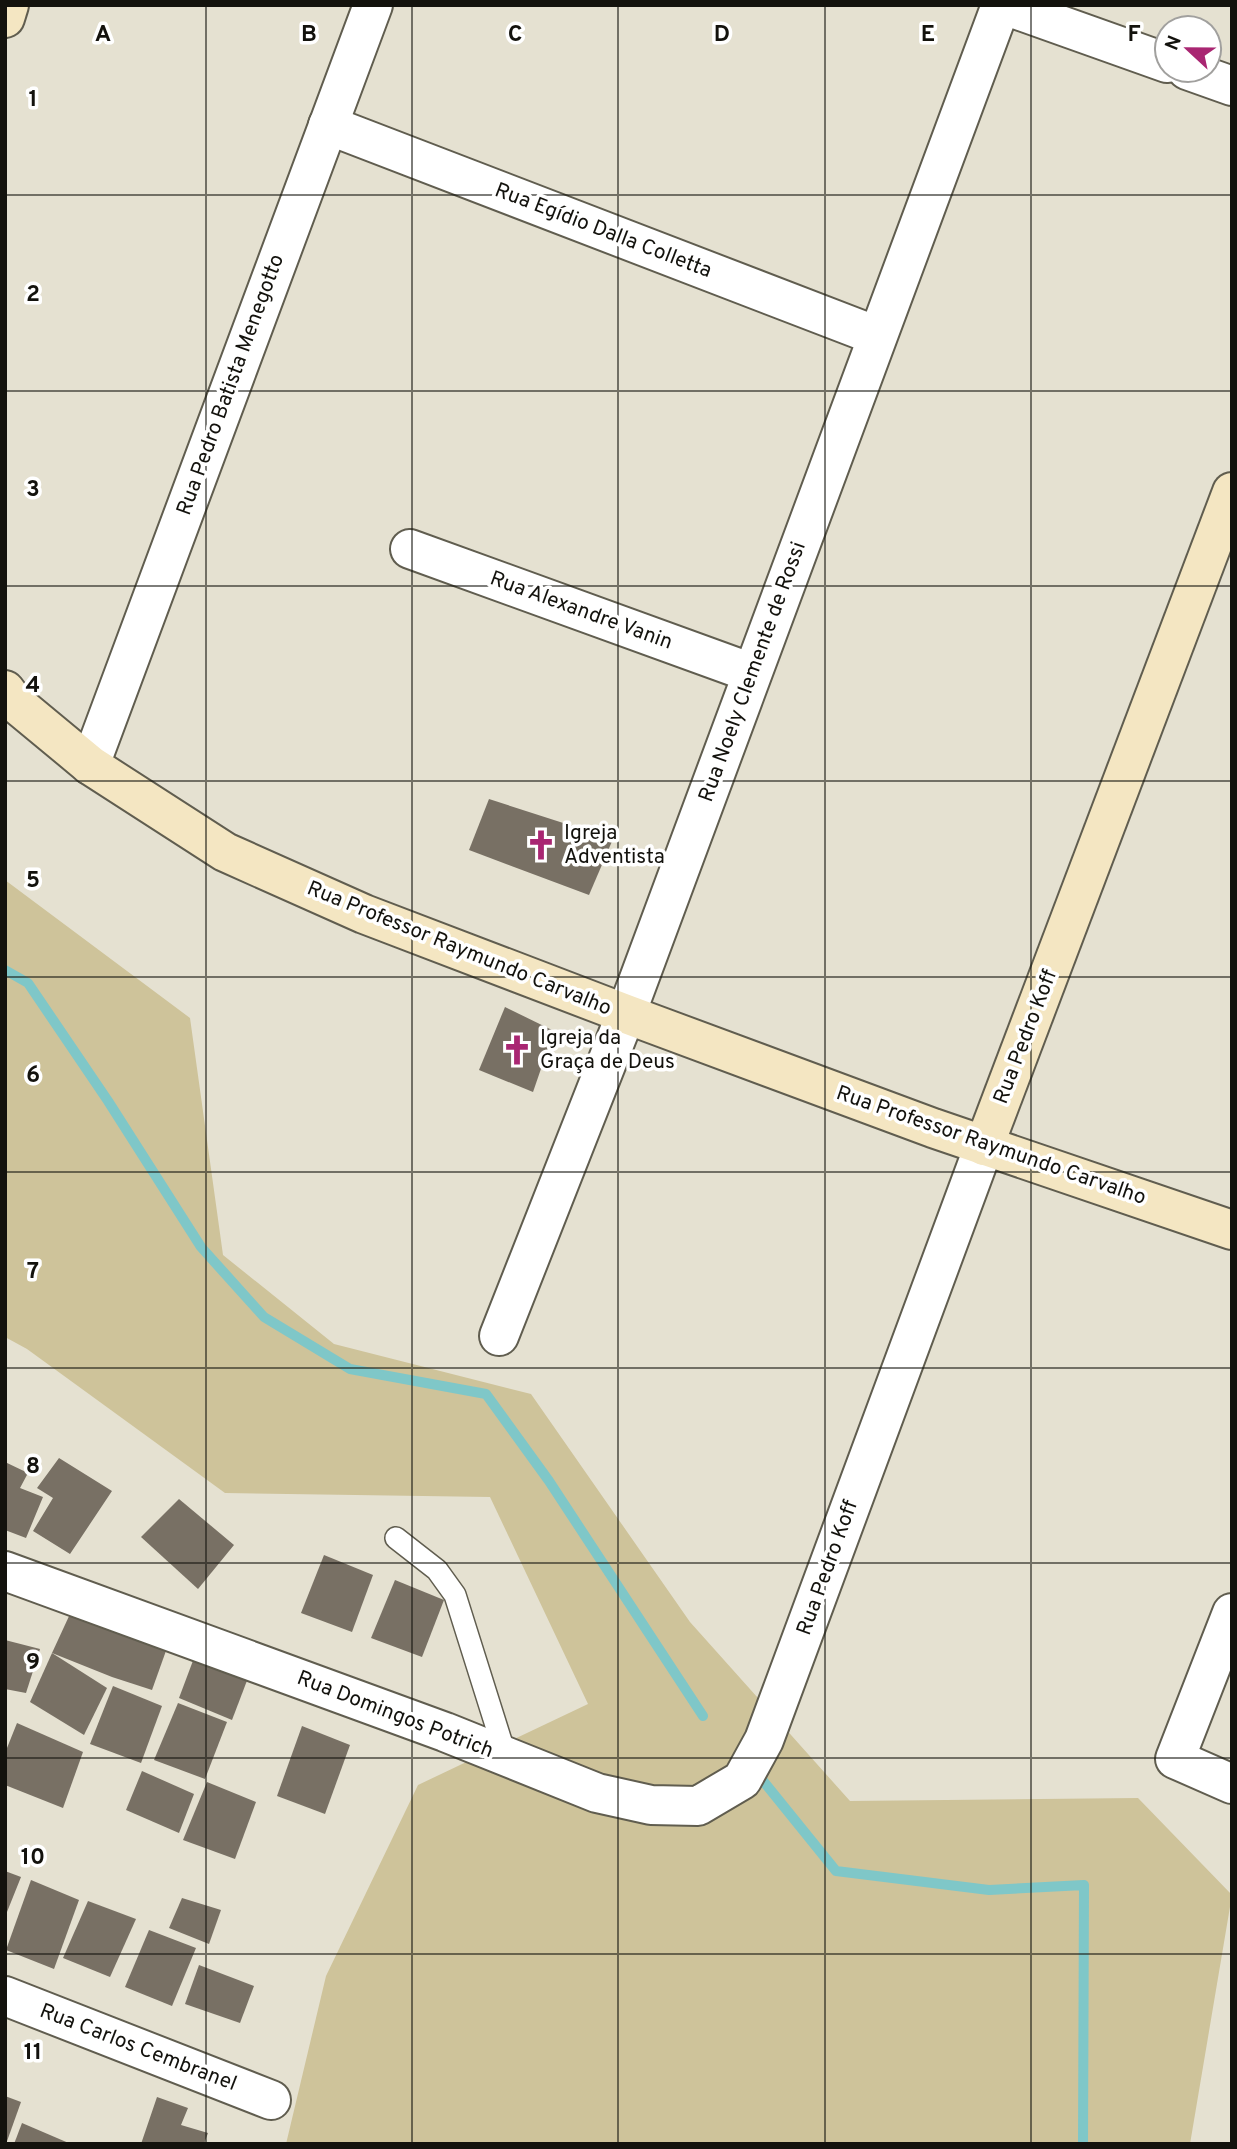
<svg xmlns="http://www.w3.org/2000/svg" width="1237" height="2149" viewBox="0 0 1237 2149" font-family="Overpass,sans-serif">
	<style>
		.green { fill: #cec39a }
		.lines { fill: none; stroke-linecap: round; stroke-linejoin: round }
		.stream { stroke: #7fc7c8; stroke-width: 10 }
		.building { fill: #787064 }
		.lane-casing { stroke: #605d4f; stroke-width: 24 }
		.street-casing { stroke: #605d4f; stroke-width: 42 }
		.secondary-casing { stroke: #605d4f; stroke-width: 42 }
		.lane { stroke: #fff; stroke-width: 21 }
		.street { stroke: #fff; stroke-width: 38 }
		.secondary { stroke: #f4e6c2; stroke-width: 38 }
		.grid { fill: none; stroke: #13120d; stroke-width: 2; stroke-opacity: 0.55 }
		.labels { text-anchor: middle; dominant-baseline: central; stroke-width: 7; stroke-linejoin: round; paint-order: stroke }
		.street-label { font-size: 21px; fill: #13120d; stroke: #fff }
		.poi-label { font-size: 21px; fill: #13120d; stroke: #fff; text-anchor: start }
		.grid-label { font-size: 23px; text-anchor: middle; font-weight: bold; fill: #13120d; stroke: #fff; stroke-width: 7; stroke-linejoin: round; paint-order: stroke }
	</style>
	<rect width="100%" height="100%" fill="#e5e1d1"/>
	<polygon class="green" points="5,880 190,1018 223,1255 334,1344 531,1394 690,1622 850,1801 1138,1798 1232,1895 1190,2144 286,2144 326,1976 418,1785 588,1704 490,1497 225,1493 27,1349 5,1337"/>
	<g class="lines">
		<g class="stream">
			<polyline points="5,970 28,983 108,1101 201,1247 264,1317 350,1369 486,1394 549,1481 703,1716"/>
			<polyline points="760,1777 836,1871 989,1890 1084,1885 1083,2144"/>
		</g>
	</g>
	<g class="building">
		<polygon points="489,799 613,839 589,895 469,850"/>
		<polygon points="505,1007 554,1031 533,1092 479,1070"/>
		<polygon points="59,1458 112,1491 70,1554 33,1531 53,1498 37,1488"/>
		<polygon points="5,1462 28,1473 20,1488 43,1497 26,1538 5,1530"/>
		<polygon points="179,1499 234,1545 198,1589 141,1537"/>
		<polygon points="324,1555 373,1575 352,1632 301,1613"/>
		<polygon points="395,1580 444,1600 422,1657 371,1638"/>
		<polygon points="70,1614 167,1648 152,1690 112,1677 52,1653"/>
		<polygon points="5,1640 40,1649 26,1693 5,1689"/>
		<polygon points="52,1653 107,1688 84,1735 30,1702"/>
		<polygon points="194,1658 248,1678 232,1720 179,1698"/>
		<polygon points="113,1686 162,1706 141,1763 90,1744"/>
		<polygon points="178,1703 227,1722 205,1779 154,1760"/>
		<polygon points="17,1723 83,1752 63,1808 5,1785 5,1753"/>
		<polygon points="302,1726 350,1745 325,1814 277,1796"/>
		<polygon points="142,1771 194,1794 179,1833 126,1810"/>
		<polygon points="207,1782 256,1802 235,1859 183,1840"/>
		<polygon points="5,1871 21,1877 5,1917"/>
		<polygon points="31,1880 79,1900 54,1969 6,1950"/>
		<polygon points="182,1898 221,1910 209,1944 169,1928"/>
		<polygon points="88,1901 136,1919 110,1977 63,1958"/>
		<polygon points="149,1930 196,1948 172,2006 125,1987"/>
		<polygon points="199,1965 254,1986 240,2023 185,2004"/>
		<polygon points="5,2096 21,2102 6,2144 5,2144"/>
		<polygon points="157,2097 188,2108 181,2125 208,2133 204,2144 141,2144"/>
		<polygon points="22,2123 71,2144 14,2144"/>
	</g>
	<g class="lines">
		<g class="lane-casing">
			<polyline id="lane" points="396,1538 437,1570 455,1595 506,1757"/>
		</g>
		<g class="street-casing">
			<g id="street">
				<polyline points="1004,5 1167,63"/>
				<polyline points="1187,70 1232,86"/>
				<polyline points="328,125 877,336"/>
				<polyline points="410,549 752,673"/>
				<polyline points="90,765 373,5"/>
				<polyline points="499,1336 626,1014 1001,5"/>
				<polyline points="5,1571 445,1732 597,1793 651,1805 698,1806 742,1780 764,1740 984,1146"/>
				<polyline points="1232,1613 1175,1759 1232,1784"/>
				<polyline points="5,1996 271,2100"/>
			</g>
		</g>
		<g class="secondary-casing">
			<g id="secondary">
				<polyline points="5,18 9,5"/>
				<polyline points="5,690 14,702 90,765 225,852 364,914 626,1014 933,1128 1232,1230"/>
				<polyline points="984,1146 1232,492"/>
			</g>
		</g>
		<use href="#lane" class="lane"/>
		<use href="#street" class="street"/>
		<use href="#secondary" class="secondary"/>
	</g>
	<path class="grid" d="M206,5v2139M412,5v2139M618,5v2139M825,5v2139M1031,5v2139M5,195h1227M5,391h1227M5,586h1227M5,781h1227M5,977h1227M5,1172h1227M5,1368h1227M5,1563h1227M5,1758h1227M5,1954h1227"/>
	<defs>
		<g id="church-bare" transform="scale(2.415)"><path d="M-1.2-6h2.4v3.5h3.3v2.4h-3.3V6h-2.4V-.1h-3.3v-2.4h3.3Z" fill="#a92672" stroke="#fff" stroke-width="2.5" paint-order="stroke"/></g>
	</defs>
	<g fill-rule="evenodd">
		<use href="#church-bare" x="541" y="845"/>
		<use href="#church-bare" x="517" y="1050"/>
	</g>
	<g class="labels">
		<g class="street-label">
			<text transform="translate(603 231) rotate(21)">Rua Egídio Dalla Colletta</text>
			<text transform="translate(231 385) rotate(-70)">Rua Pedro Batista Menegotto</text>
			<text transform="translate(581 611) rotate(20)">Rua Alexandre Vanin</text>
			<text transform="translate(753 672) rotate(-70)">Rua Noely Clemente de Rossi</text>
			<text transform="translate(459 949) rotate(22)">Rua Professor Raymundo Carvalho</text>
			<text transform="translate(1026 1037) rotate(-69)">Rua Pedro Koff</text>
			<text transform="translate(991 1146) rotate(19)">Rua Professor Raymundo Carvalho</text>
			<text transform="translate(828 1568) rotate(-70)">Rua Pedro Koff</text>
			<text transform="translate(395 1715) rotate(21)">Rua Domingos Potrich</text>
			<text transform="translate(138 2048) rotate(21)">Rua Carlos Cembranel</text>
		</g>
		<g class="poi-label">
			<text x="564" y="833">Igreja<tspan x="564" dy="24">Adventista</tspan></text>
			<text x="540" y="1038">Igreja da<tspan x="540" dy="24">Graça de Deus</tspan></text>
		</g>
	</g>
	<g class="grid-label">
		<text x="103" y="41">A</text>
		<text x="309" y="41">B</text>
		<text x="515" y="41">C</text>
		<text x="722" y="41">D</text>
		<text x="928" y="41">E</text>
		<text x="1134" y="41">F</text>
		<text x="33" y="106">1</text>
		<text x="33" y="301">2</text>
		<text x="33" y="496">3</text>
		<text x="33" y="692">4</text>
		<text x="33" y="887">5</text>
		<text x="33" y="1082">6</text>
		<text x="33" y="1278">7</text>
		<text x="33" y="1473">8</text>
		<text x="33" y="1669">9</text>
		<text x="33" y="1864">10</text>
		<text x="33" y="2059">11</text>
	</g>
	<rect width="1237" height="2149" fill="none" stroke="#13120d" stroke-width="14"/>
	<g transform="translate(1188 49) rotate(292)"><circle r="33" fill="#ffffff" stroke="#a1a09e" stroke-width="2"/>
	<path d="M0-5L12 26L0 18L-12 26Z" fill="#a92672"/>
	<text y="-10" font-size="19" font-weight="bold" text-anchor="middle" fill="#13120d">N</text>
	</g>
</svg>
